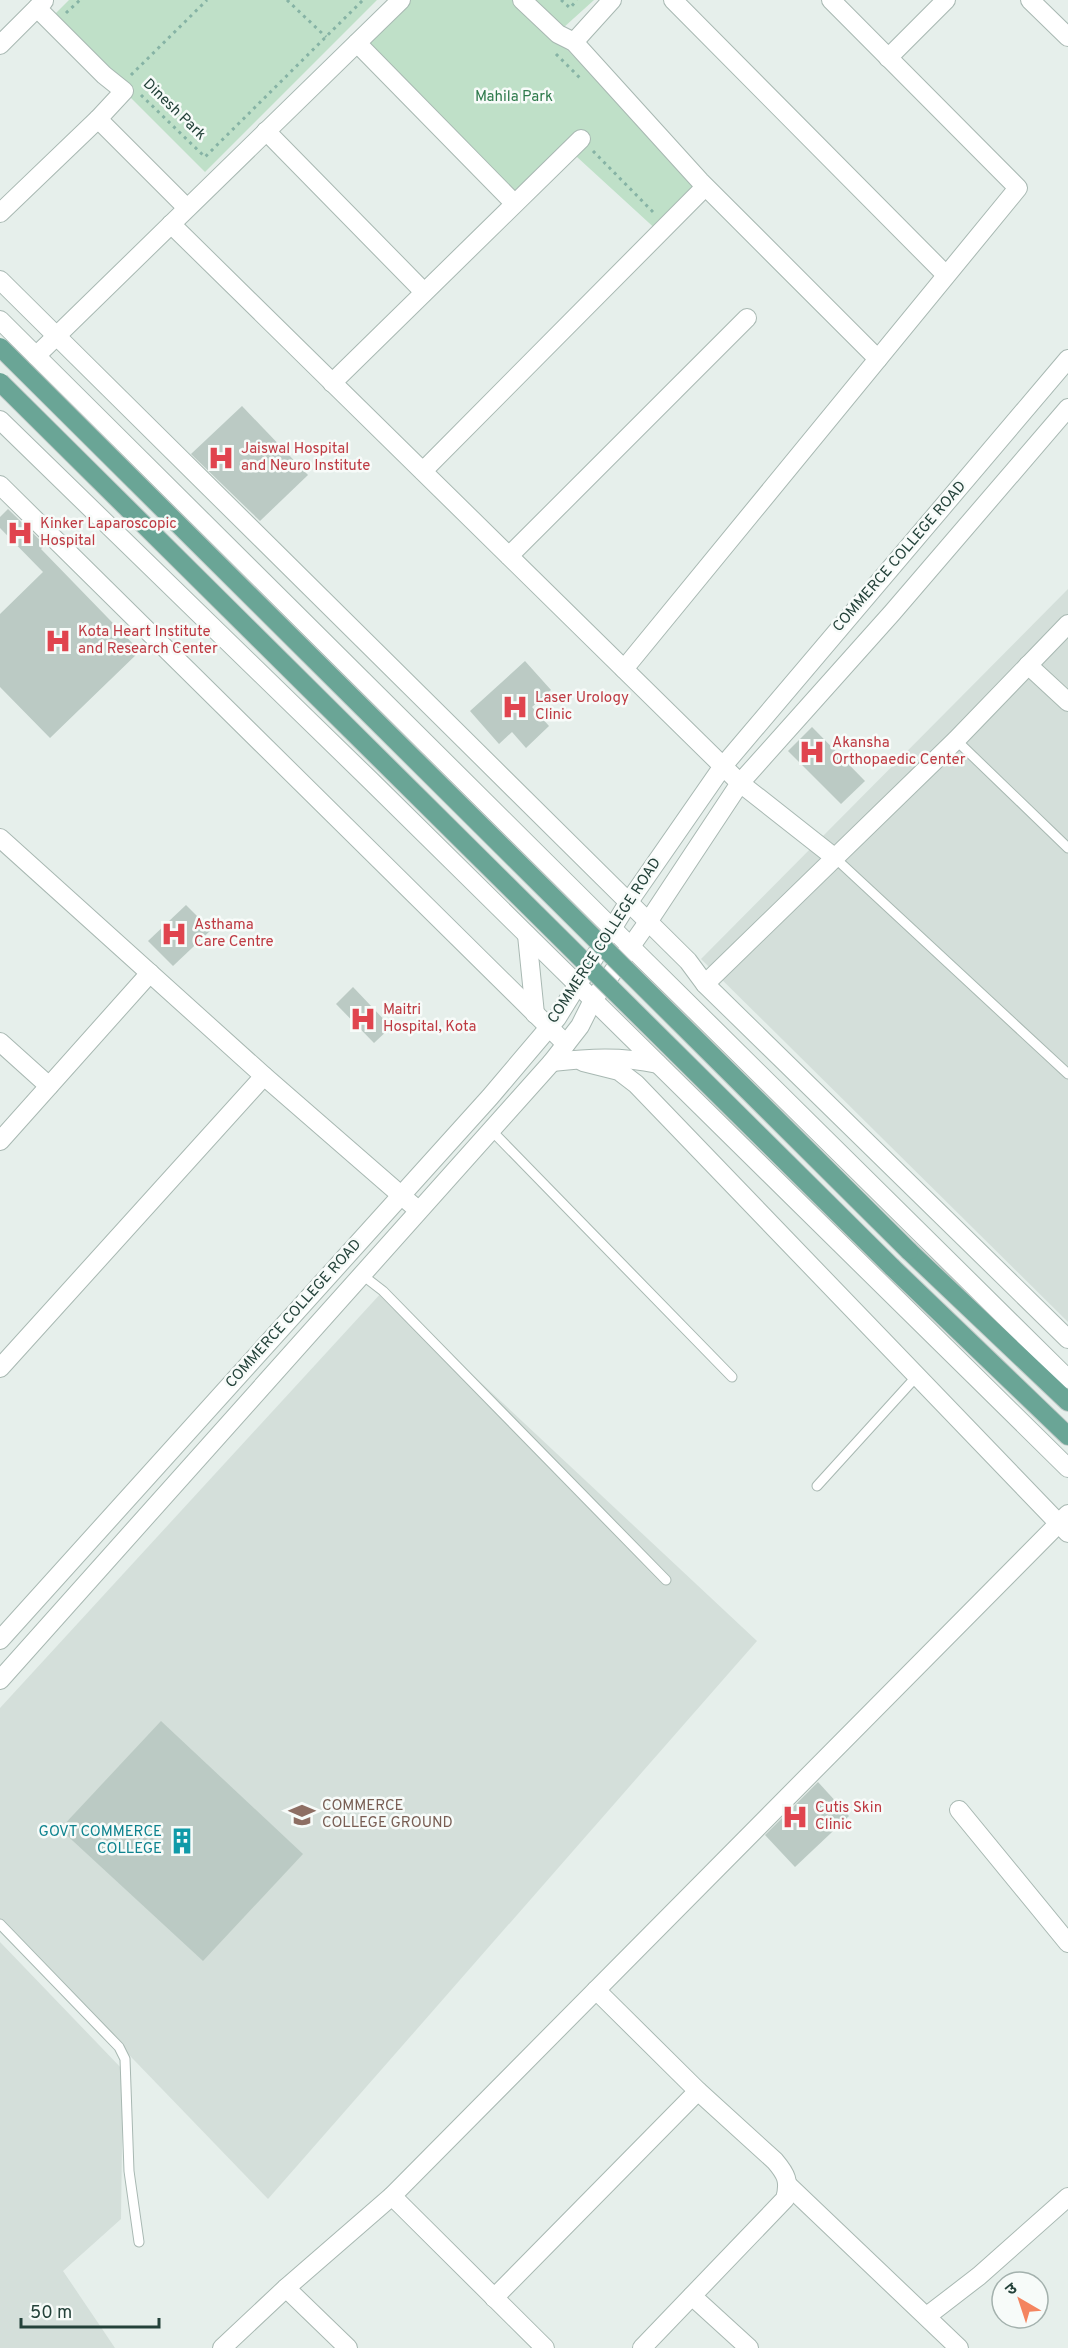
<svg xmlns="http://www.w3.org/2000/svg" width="1068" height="2348" viewBox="0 0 1068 2348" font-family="Overpass,'Noto Sans Devanagari',sans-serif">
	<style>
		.built { fill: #d4dfda }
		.green { fill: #bfe0c8 }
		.building { fill: #bbcac4 }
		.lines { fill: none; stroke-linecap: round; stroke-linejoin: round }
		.service-casing { stroke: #a8b8b2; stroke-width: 11 }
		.minor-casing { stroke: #a8b8b2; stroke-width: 20 }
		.tertiary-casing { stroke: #a8b8b2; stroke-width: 20 }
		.primary-casing { stroke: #c2cac8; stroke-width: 20 }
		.path { stroke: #86b3a5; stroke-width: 3; stroke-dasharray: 3 4.5; stroke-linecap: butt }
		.service { stroke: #fff; stroke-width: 9 }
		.minor { stroke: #fff; stroke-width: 18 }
		.tertiary { stroke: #fff; stroke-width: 18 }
		.primary { stroke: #6aa596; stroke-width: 18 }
		.primary-bridge-casing { stroke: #c2cac8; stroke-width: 20; stroke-linecap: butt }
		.primary-bridge { stroke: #6aa596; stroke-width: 18 }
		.labels { text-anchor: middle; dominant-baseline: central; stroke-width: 5; stroke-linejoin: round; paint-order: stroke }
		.park-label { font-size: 15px; fill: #2d7a4b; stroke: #f7fbf9 }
		.street-label { font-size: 15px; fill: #24423a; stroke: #f7fbf9 }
		.health-label { font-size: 15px; fill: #be3a42; stroke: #f7fbf9; text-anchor: start }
		.education-label { font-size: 15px; fill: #785e54; stroke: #f7fbf9; text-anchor: start }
		.culture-label { font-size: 15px; fill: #0d838f; stroke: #f7fbf9; text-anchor: end }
	</style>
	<rect width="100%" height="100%" fill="#e6efeb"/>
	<g class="built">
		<polygon points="1068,589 1068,1322 701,959"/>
		<polygon points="383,1291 757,1641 268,2199 0,1921 0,1708"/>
		<polygon points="0,1942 123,2070 121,2219 63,2271 115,2348 0,2348"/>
	</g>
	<g class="green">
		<polygon points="69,0 377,0 205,172 51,18"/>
		<polygon points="407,0 517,0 700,181 660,233 565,146 513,195 363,44"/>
		<polygon points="535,0 594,0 563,28"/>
	</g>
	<g class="building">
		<polygon points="242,406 308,475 260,521 191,454"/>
		<polygon points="8,509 45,545 41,549 140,651 50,738 0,687 0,614 43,572 0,528 0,517"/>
		<polygon points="525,661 551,690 532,707 549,726 526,748 512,732 499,744 470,711"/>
		<polygon points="812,727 865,781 841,804 788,751"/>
		<polygon points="186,905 211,930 173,966 148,941"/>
		<polygon points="353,987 391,1027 374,1043 336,1004"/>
		<polygon points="161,1721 303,1854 203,1961 60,1829"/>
		<polygon points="818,1782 849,1816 795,1867 765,1835"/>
	</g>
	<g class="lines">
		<g class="service-casing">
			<g id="service">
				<polyline points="956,740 1068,848"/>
				<polyline points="834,857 1068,1074"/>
				<polyline points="491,1130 732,1377"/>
				<polyline points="361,1274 383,1291 666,1580"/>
				<polyline points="817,1486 916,1377"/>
				<polyline points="0,1924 119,2047 125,2059 129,2171 139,2242"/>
			</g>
		</g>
		<g class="minor-casing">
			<g id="minor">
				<polyline points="522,0 558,34 574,42 700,181 878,359"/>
				<polyline points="673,0 946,275"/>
				<polyline points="1030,0 1068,37"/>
				<polyline points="37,8 104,75 124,91 98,119"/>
				<polyline points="574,42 612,0"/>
				<polyline points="357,43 514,203"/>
				<polyline points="0,45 44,1"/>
				<polyline points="888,58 946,0"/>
				<polyline points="266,131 424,292"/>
				<polyline points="0,213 98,119 187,208"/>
				<polyline points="171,224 740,783 834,857"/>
				<polyline points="0,280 688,961 705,984 1068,1339"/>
				<polyline points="36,356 401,0"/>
				<polyline points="332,383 581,139"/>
				<polyline points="423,471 705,187"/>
				<polyline points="0,485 566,1044"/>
				<polyline points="509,556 747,318"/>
				<polyline points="1028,665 1068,702"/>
				<polyline points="624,669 1018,188 831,0"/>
				<polyline points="0,838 264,1076 418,1210"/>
				<polyline points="527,935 535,1014"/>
				<polyline points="705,984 956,740 1068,624"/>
				<polyline points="0,1042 49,1086"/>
				<polyline points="583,1062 619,1071 636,1084 1068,1533"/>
				<polyline points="0,1141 150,973"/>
				<polyline points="0,1368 264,1076"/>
				<polyline points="959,1810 1068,1943"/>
				<path d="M596,1990l102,101 77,70c11,13 15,20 10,38l-143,149"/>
				<polyline points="789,2186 959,2348"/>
				<polyline points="392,2196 545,2348"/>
				<polyline points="286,2288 348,2348"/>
				<polyline points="692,2296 749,2348"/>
				<polyline points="494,2298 698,2091"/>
				<polyline points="927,2316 979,2276 1068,2197"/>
				<polyline points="222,2348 286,2288 392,2196 1068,1514"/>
			</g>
		</g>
		<g class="tertiary-casing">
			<g id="tertiary">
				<polyline points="0,320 631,947 1068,1379"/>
				<polyline points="0,420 371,781 1068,1468"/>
				<path d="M552,1062c37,-4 69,-6 106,2"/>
				<polyline points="0,1640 490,1097 557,1018 628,903 723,766 1068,359"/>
				<polyline points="0,1680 552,1062 580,1026 593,1000 648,922 740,783 892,613 1068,408"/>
			</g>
		</g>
		<g class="primary-casing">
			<g id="primary">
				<polyline points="909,1251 1068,1402"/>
				<polyline points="892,1267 1068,1436"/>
			</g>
		</g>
		<g class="path">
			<polyline points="287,0 326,37"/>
			<polyline points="561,0 570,8 577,0"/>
			<polyline points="66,13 80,0"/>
			<polyline points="556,54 581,79"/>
			<polyline points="131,75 207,0"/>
			<polyline points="141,95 205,157 363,0"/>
			<polyline points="593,151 654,213"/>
		</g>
		<use href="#service" class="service"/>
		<use href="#minor" class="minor"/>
		<use href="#tertiary" class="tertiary"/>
		<use href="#primary" class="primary"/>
		<g class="primary-bridge-casing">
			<g id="primary-bridge">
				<polyline points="0,347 909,1251"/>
				<polyline points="0,382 892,1267"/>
			</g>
		</g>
		<use href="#primary-bridge" class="primary-bridge"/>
	</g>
	<defs>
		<g id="hospital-bare" transform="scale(2.07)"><path d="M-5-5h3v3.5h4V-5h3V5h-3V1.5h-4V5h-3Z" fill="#e0444e" stroke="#f7fbf9" stroke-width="2.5" paint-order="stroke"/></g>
		<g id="university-bare" transform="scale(2.07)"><path d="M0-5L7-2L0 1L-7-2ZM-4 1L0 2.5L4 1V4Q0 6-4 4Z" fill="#8d6e63" stroke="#f7fbf9" stroke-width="2.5" paint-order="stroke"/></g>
		<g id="building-bare" transform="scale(2.07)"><path d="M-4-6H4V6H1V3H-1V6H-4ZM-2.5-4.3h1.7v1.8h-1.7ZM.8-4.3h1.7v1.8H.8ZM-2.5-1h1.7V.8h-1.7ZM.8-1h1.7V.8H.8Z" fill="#0f9aa8" stroke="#f7fbf9" stroke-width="2.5" paint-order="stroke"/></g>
	</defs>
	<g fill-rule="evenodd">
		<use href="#hospital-bare" x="221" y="458"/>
		<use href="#hospital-bare" x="20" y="533"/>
		<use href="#hospital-bare" x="58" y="641"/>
		<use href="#hospital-bare" x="515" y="707"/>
		<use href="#hospital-bare" x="812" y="752"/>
		<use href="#hospital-bare" x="174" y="934"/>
		<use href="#hospital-bare" x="363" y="1019"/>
		<use href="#university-bare" x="302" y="1815"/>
		<use href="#hospital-bare" x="795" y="1817"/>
		<use href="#building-bare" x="182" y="1841"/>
	</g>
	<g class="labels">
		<g class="park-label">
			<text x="514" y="97">Mahila Park</text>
		</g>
		<g class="street-label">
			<text transform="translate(174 110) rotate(44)">Dinesh Park</text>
			<text transform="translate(900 557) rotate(-49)">COMMERCE COLLEGE ROAD</text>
			<text transform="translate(605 941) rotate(-57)">COMMERCE COLLEGE ROAD</text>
			<text transform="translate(294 1314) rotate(-48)">COMMERCE COLLEGE ROAD</text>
		</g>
		<g class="health-label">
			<text x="241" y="449">Jaiswal Hospital<tspan x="241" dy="17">and Neuro Institute</tspan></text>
			<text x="40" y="524">Kinker Laparoscopic<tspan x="40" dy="17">Hospital</tspan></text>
			<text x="78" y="632">Kota Heart Institute<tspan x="78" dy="17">and Research Center</tspan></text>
			<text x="535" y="698">Laser Urology<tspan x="535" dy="17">Clinic</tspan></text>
			<text x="832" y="743">Akansha<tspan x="832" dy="17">Orthopaedic Center</tspan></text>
			<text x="194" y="925">Asthama<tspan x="194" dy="17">Care Centre</tspan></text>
			<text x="383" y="1010">Maitri<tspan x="383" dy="17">Hospital, Kota</tspan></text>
			<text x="815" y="1808">Cutis Skin<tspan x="815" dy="17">Clinic</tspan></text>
		</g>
		<g class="education-label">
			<text x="322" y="1806">COMMERCE<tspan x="322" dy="17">COLLEGE GROUND</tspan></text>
		</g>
		<g class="culture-label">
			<text x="162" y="1832">GOVT COMMERCE<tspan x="162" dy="17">COLLEGE</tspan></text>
		</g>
	</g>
	<g transform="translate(1020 2300) rotate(321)"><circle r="28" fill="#f7fbf9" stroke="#a3b1ad" stroke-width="1.5"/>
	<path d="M0-4.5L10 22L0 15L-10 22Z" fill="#f4845f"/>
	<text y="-9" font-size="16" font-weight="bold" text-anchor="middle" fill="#24423a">उ</text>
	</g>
	<path d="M21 2318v9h138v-9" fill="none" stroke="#24423a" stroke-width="3"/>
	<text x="30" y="2318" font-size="18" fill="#24423a" stroke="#f7fbf9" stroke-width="4.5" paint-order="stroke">50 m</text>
</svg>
